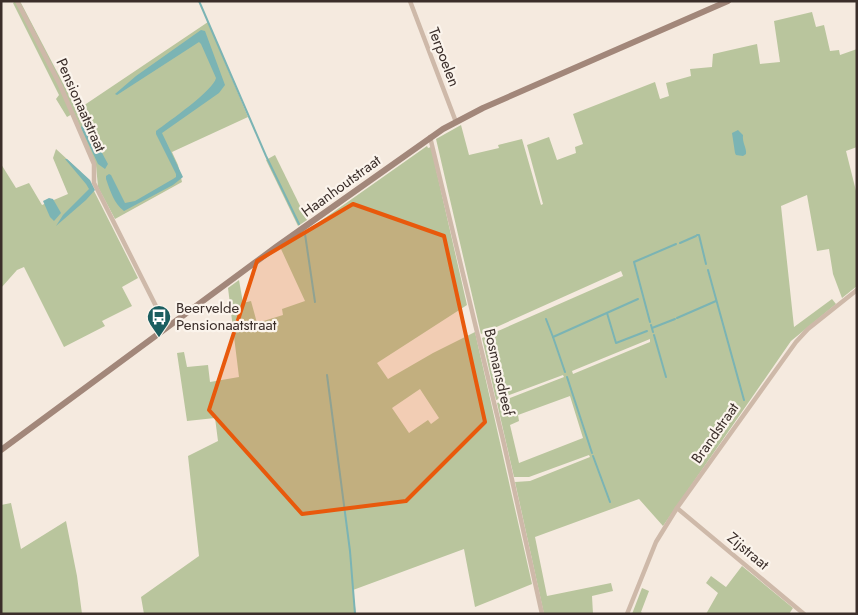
<svg xmlns="http://www.w3.org/2000/svg" width="858" height="615" viewBox="0 0 858 615" font-family="Jost,sans-serif">
	<style>
		.green { fill: #b9c59d; fill-rule: evenodd }
		.water { fill: #7bb4b4 }
		.lines { fill: none; stroke-linecap: round; stroke-linejoin: round }
		.stream { stroke: #7bb4b4; stroke-width: 2 }
		.street { stroke: #ceb9a9; stroke-width: 4.5 }
		.secondary { stroke: #a2877a; stroke-width: 6 }
		.marked { fill: #e8590c; fill-opacity: 0.2; stroke: #e8590c; stroke-width: 4; stroke-linejoin: round }
		.labels { text-anchor: middle; dominant-baseline: central; stroke-width: 4.5; stroke-linejoin: round; paint-order: stroke }
		.street-label { font-size: 15px; fill: #3b2e2a; stroke: #fbf4ec }
		.poi-label { font-size: 15px; fill: #3b2e2a; stroke: #fbf4ec; text-anchor: start }
	</style>
	<rect width="100%" height="100%" fill="#f5eadf"/>
	<g class="green">
		<polygon points="15,1 20,1 77,110 208,22 248,117 172,152 178,165 182,182 115,219 98,187 96,165 74,113 67,117 56,99 59,95 13,3"/>
		<path d="M812,12l4,15 8,-2 6,26 9,-1 1,5 17,-6v98l-11,4 11,44v91l-15,12 -9,-24 -4,-25 -12,2 -10,-56 -26,11 13,121 38,-28 4,5 -45,37 -128,185 -24,-27 -104,38 12,59 64,-13 2,8 -21,5 1,18h-49l-29,-132 15,-1 60,-24 -1,-2 -60,22h-15l-17,-74 67,-26 -1,-2 -67,25 -14,-62 141,-62 -2,-5 -140,63 -45,-195 25,-14 8,30 30,-7 -1,-3 24,-6 19,66 2,-1 -16,-59 22,-8 8,23 19,-7 -1,-6 8,-3 -10,-30 82,-32 5,17 9,-3 -3,-13 25,-7 -1,-7 22,-2 1,-13 44,-10 3,20 20,-2 -6,-41zM650,339v3l-77,32 -1,-3zM570,396l13,42 -64,25 -9,-38 9,-4 -1,-6z"/>
		<path d="M427,146l1,2 3,-1 36,158 -90,58 11,16 45,-26 42,-21 57,252 -57,23 -11,-58 -111,41 3,24h-212l-3,-17 58,-41 -11,-100 30,-15 -3,-23 -28,3 -10,-68 7,-1 3,15 21,-2 2,17 29,-5 -11,-89 11,-8 4,23 8,-2 6,22 26,-8 -1,-6 23,-8 -24,-52zM420,389l19,29 -8,6 -3,-4 -19,13 -17,-25z"/>
		<polygon points="56,149 80,171 94,191 138,278 122,287 132,306 102,321 105,326 64,347 24,267 17,270 1,288 1,164 16,188 29,183 42,205 68,194 53,158"/>
		<polygon points="275,155 307,220 298,226 266,160"/>
		<polygon points="11,503 21,549 66,521 77,576 82,614 1,614 1,505"/>
		<polygon points="742,566 793,608 789,614 706,614 718,593 706,583 711,576 726,587"/>
		<polygon points="642,588 649,591 641,612 643,614 632,614"/>
	</g>
	<g class="water">
		<path d="M201,30l4,1 20,54 -6,8 -57,40 21,44 -10,8 -49,26c-10,-7 -14,-21 -18,-32v-3l3,-2 2,1 14,28 10,-2 38,-22 3,-2v-3l-20,-40v-3c12,-9 58,-41 60,-53l-15,-34 -2,-2 -82,53 -2,-1 21,-18z"/>
		<polygon points="82,125 88,127 108,164 105,169 98,164 81,128"/>
		<path d="M738,130l5,5c-1,8 4,13 3,19l-3,2 -7,-1 -1,-2 -3,-20z"/>
		<polygon points="65,159 67,159 90,180 95,190 86,200 56,226 63,215 89,189 86,184"/>
		<polygon points="49,198 53,199 61,213 54,221 50,217 43,201"/>
	</g>
	<g class="lines">
		<g class="stream">
			<polyline points="199,1 266,156 299,224"/>
			<polyline points="305,234 315,302"/>
			<polyline points="697,235 699,235 706,264"/>
			<polyline points="680,243 696,236"/>
			<polyline points="708,270 744,400"/>
			<polyline points="607,313 616,343 647,331"/>
			<polyline points="677,318 716,301"/>
			<polyline points="546,319 553,337 638,299"/>
			<polyline points="650,322 634,262 676,244"/>
			<polyline points="651,325 653,332"/>
			<polyline points="652,328 675,319"/>
			<polyline points="654,335 666,377"/>
			<polyline points="553,337 565,372"/>
			<polyline points="327,375 350,551 355,614"/>
			<polyline points="567,377 592,453"/>
			<polyline points="593,456 610,502"/>
		</g>
		<g class="street">
			<polyline points="17,1 60,85 94,164 94,183 167,328"/>
			<polyline points="410,1 456,122"/>
			<polyline points="430,137 504,444 542,614"/>
			<polyline points="677,508 804,614"/>
			<polyline points="627,614 656,542 677,508 796,342 808,329 857,290"/>
		</g>
		<polyline class="secondary" points="1,450 276,247 443,129 483,108 728,1"/>
	</g>
	<path class="marked" d="M353,204l91,32 41,186 -79,79 -104,13 -93,-104 48,-149z"/>
	<defs>
		<g id="bus-pin" transform="scale(1.25)"><path d="M0 17L-7.5 6A9.5 9.5 0 1 1 7.5 6Z" fill="#1b5e60" stroke="#fbf4ec"/><path d="M-5-6H5V4H4V6H2V4H-2V6H-4V4H-5ZM-3.5-4V0h7V-4ZM-3.5 1.2v1.5H-2V1.2ZM2 1.2v1.5H3.5V1.2Z" fill="#fff"/></g>
	</defs>
	<g fill-rule="evenodd">
		<use href="#bus-pin" x="159" y="317"/>
	</g>
	<g class="labels">
		<g class="street-label">
			<text transform="translate(444 57) rotate(69)">Terpoelen</text>
			<text transform="translate(81 105) rotate(66)">Pensionaatstraat</text>
			<text transform="translate(341 186) rotate(-36)">Haanhoutstraat</text>
			<text transform="translate(499 372) rotate(77)">Bosmansdreef</text>
			<text transform="translate(715 433) rotate(-55)">Brandstraat</text>
			<text transform="translate(748 551) rotate(40)">Zijstraat</text>
		</g>
		<g class="poi-label">
			<text x="176" y="308">Beervelde<tspan x="176" dy="17">Pensionaatstraat</tspan></text>
		</g>
	</g>
	<rect width="858" height="615" fill="none" stroke="#3b2e2a" stroke-width="5"/>
</svg>
